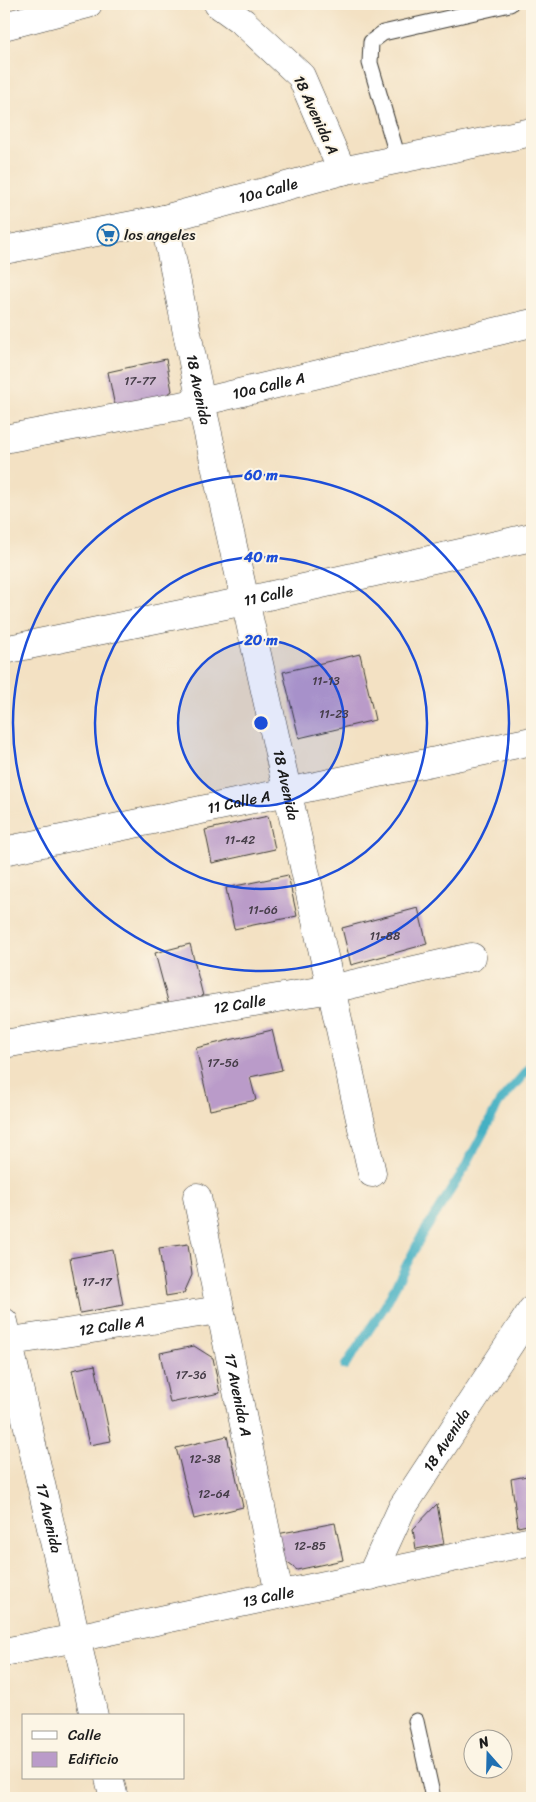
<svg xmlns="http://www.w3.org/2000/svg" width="536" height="1802" viewBox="0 0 536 1802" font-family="Sriracha,sans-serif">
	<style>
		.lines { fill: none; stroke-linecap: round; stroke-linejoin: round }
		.stream { stroke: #45b0c3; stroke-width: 9 }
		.building { fill: #ba9bc9 }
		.lane-casing { stroke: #3c3a35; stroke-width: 17 }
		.street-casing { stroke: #3c3a35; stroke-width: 29 }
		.lane { stroke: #fff; stroke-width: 15 }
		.street { stroke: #fff; stroke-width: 28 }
		.ring { fill: none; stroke: #1d4ed8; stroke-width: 2.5 }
		.labels { text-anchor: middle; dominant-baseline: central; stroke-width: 4; stroke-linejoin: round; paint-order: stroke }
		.number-label { font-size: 12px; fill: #443c47 }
		.street-label { font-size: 15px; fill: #1c1c1c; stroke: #fcf5e5 }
		.poi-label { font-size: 15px; fill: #1c1c1c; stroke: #fcf5e5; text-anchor: start }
		.centre { fill: #1d4ed8; stroke: #fcf5e5; stroke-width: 2.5 }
		.ring-label { font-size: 15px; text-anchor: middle; font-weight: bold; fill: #1d4ed8; stroke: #fcf5e5; stroke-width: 4; stroke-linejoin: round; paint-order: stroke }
	</style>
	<rect width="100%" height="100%" fill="#fcf5e5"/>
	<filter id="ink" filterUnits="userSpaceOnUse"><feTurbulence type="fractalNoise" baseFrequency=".02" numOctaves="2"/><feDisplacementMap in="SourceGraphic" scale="10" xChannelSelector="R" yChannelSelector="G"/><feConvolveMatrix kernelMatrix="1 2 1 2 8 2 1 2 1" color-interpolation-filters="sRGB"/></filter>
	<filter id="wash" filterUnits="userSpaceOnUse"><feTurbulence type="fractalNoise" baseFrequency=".0096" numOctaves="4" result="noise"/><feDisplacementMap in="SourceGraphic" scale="20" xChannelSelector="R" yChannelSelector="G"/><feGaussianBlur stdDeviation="1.12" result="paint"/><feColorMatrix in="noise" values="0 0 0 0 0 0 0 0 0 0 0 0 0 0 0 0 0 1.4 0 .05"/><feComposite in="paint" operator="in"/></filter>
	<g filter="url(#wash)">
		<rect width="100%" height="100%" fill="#f3e1c3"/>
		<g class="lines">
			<polyline class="stream" points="345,1366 385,1306 421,1237 463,1171 499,1103 532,1065"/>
		</g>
		<g id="blocks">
			<g class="building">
				<polygon points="166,359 172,391 155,404 116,412 108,372"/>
				<polygon points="360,654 375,720 299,738 283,672"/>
				<polygon points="268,816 275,849 212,863 205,830"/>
				<polygon points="288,875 297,916 234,929 226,888"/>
				<polygon points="418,908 427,944 351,965 342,928"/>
				<polygon points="190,944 203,996 169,1005 155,953"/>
				<polygon points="272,1030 282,1070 250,1077 256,1100 210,1110 196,1048"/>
				<polygon points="188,1244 192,1275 184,1293 166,1296 159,1248"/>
				<polygon points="113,1250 123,1305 80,1313 70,1258"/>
				<polygon points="194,1346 213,1358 220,1393 170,1403 160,1353"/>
				<polygon points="95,1365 111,1441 89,1445 72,1370"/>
				<polygon points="227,1436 243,1507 194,1519 176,1448"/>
				<polygon points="532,1475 532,1524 518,1527 511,1479"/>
				<polygon points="437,1504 444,1544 416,1549 413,1529"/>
				<polygon points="335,1523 343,1560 297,1570 281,1558 277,1534"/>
			</g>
		</g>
	</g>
	<g filter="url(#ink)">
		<use href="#blocks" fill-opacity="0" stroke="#3c3a35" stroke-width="1"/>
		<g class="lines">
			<g class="lane-casing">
				<g id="lane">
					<polyline points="398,158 370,63 371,42 383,33 510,4"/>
					<polyline points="416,1721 433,1798"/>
				</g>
			</g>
			<g class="street-casing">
				<g id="street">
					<polyline points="218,4 243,22 301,76 342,171"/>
					<polyline points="4,26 88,4"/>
					<path id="s1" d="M164,219l37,183 171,771"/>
					<path id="s2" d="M4,250l160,-31 178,-48 190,-39"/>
					<path id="s3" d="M4,439l197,-37 331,-79"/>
					<path id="s4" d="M4,650l241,-49 287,-64"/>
					<path id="s5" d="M4,851l528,-110"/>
					<path id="s6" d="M4,1044l327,-55 141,-32"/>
					<path id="s7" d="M197,1197l82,397"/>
					<path id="s8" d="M4,1322l90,394"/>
					<path id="s9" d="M4,1342l216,-32"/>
					<path id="s10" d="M371,1576l31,-68 130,-198"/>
					<path id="s11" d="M4,1652l72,-14 456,-97"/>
					<polyline points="109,1778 114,1798"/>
				</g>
			</g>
			<use href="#lane" class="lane"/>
			<use href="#street" class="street"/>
		</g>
	</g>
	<circle cx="261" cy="723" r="83" fill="#1d4ed8" fill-opacity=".12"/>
	<g class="ring">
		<circle cx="261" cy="723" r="83"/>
		<circle cx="261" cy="723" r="166"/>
		<circle cx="261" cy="723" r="248"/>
	</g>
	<defs>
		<g id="supermarket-ring" transform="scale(1.125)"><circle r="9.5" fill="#fcf5e5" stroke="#1f6fb2" stroke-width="1.5"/><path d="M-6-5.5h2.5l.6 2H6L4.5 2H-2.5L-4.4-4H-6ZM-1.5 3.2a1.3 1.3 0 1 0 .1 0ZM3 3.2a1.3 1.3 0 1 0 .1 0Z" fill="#1f6fb2"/></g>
	</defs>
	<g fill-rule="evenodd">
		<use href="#supermarket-ring" x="108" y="235"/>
	</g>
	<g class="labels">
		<g class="number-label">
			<text x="140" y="381">17-77</text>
			<text x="326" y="681">11-13</text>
			<text x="334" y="714">11-23</text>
			<text x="240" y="840">11-42</text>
			<text x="263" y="910">11-66</text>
			<text x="385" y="936">11-88</text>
			<text x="223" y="1063">17-56</text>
			<text x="97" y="1282">17-17</text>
			<text x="191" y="1375">17-36</text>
			<text x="205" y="1459">12-38</text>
			<text x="214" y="1494">12-64</text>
			<text x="310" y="1546">12-85</text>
		</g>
		<g class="street-label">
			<text transform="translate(316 115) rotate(65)">18 Avenida A</text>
			<text stroke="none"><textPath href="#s2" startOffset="271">10a Calle</textPath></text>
			<text stroke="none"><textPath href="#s3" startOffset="270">10a Calle A</textPath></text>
			<text stroke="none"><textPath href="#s1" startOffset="174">18 Avenida</textPath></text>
			<text stroke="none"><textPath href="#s4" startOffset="270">11 Calle</textPath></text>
			<text stroke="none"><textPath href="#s1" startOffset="579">18 Avenida</textPath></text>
			<text stroke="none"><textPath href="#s5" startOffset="240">11 Calle A</textPath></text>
			<text stroke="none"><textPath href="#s6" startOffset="239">12 Calle</textPath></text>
			<text stroke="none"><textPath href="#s9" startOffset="109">12 Calle A</textPath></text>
			<text stroke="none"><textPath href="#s7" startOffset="202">17 Avenida A</textPath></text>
			<text stroke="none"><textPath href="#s10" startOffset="156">18 Avenida</textPath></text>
			<text stroke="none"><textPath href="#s8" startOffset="201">17 Avenida</textPath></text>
			<text stroke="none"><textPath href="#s11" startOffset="270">13 Calle</textPath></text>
		</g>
		<g class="poi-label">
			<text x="124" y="235">los angeles</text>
		</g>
	</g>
	<circle cx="261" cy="723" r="8" class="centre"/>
	<g class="ring-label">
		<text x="261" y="480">60 m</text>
		<text x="261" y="562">40 m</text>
		<text x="261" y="645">20 m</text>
	</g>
	<rect width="536" height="1802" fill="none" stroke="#fcf5e5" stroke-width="20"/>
	<rect x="22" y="1714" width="162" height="65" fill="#fcf5e5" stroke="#a29e95"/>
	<rect x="32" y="1731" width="25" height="8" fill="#ffffff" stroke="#a29e95"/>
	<text x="68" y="1740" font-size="15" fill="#1c1c1c">Calle</text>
	<rect x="32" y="1752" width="25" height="15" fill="#ba9bc9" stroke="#a29e95"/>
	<text x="68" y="1764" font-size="15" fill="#1c1c1c">Edificio</text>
	<g transform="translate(488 1754) rotate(340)"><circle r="24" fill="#fcf5e5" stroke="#a29e95"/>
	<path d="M0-4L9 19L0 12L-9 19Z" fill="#1f6fb2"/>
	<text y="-8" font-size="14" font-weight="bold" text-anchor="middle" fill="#1c1c1c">N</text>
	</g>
</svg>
